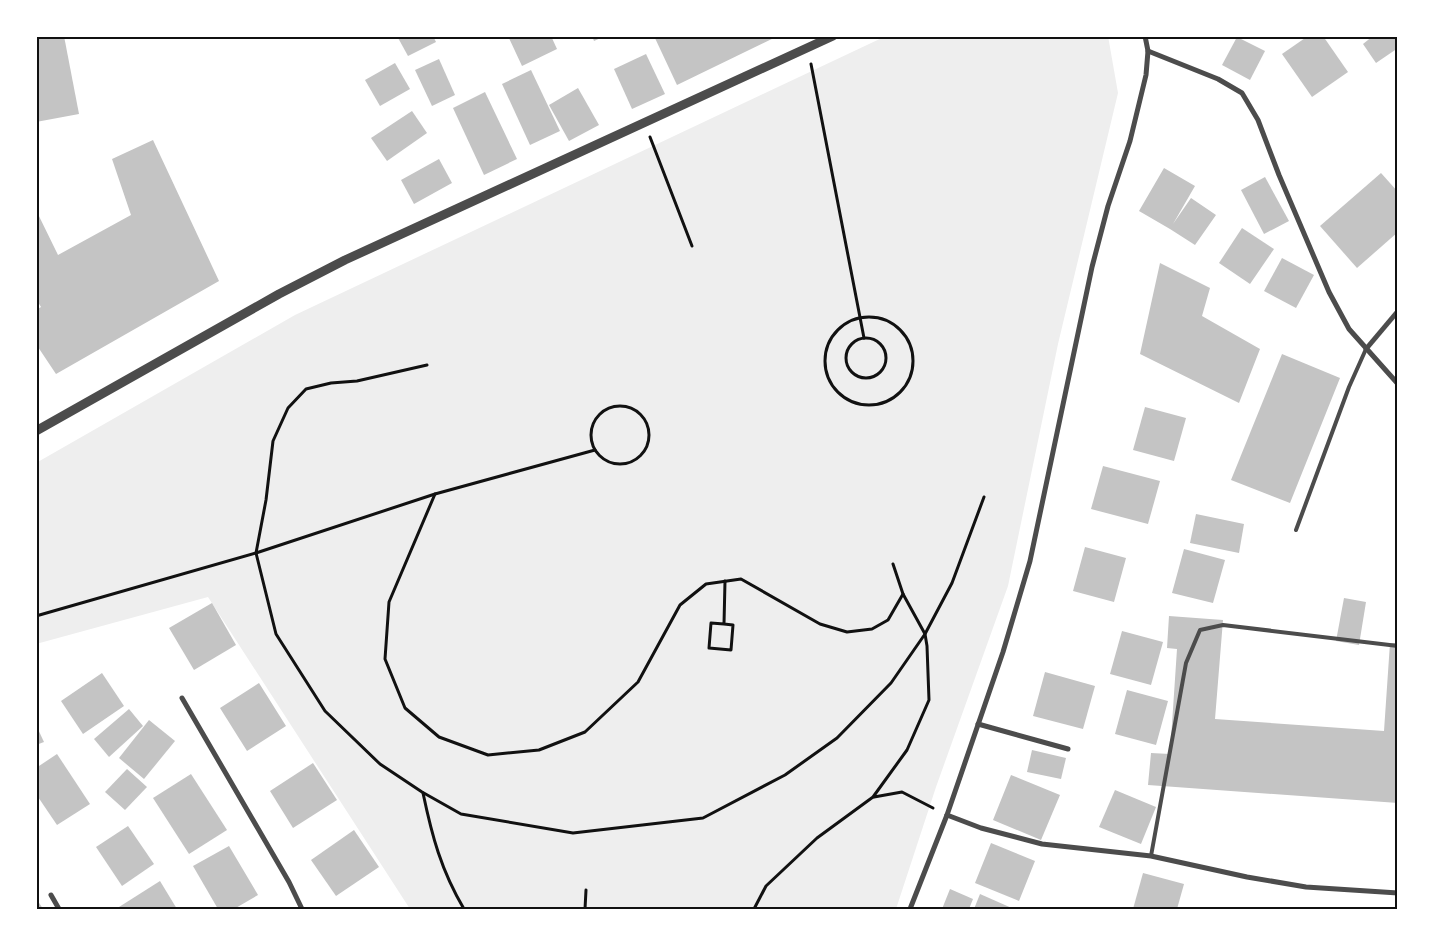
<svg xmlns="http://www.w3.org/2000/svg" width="1434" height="945" viewBox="0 0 1434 945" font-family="Lato,sans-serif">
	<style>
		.green { fill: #eee }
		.building { fill: #c4c4c4 }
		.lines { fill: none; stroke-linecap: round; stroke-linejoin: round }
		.path { stroke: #111; stroke-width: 3 }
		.service { stroke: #4c4c4c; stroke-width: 4 }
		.minor { stroke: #4c4c4c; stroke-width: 5 }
		.tertiary { stroke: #4c4c4c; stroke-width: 9 }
		.neatline { fill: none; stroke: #111; stroke-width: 2 }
	</style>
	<rect width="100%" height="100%" fill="#fff"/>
	<polygon class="green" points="886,36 1108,36 1118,93 1058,344 1008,586 936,787 896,909 410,909 208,597 36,644 36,463 295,315"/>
	<g class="building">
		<polygon points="36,36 64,36 79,114 36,122"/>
		<polygon points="397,36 433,36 436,42 408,56"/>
		<polygon points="508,36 551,36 557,49 522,66"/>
		<polygon points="592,36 605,36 594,41"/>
		<polygon points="654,36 778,36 677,85"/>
		<polygon points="1308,36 1323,36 1348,72 1312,97 1282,54"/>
		<polygon points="1373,36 1398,36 1398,48 1376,63 1363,44"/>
		<polygon points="1237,37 1265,51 1250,80 1222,65"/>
		<polygon points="646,54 665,94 632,109 614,69"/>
		<polygon points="439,59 455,95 432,106 415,70"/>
		<polygon points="395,63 410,89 380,106 365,80"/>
		<polygon points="531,70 560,131 530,145 502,84"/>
		<polygon points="578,88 599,125 569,141 549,105"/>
		<polygon points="485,92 517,159 484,175 453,108"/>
		<polygon points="412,111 427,133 387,161 371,138"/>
		<polygon points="153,140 219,281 56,374 36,344 36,310 41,307 36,299 36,210 58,255 131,215 112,159"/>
		<polygon points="439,159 452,183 414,204 401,180"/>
		<polygon points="1164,168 1195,186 1173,224 1191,198 1216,215 1195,245 1170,229 1139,211"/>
		<polygon points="1381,173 1398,192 1398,232 1357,268 1320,226"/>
		<polygon points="1265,177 1289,221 1264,234 1241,190"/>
		<polygon points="1242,228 1274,249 1250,284 1219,263"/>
		<polygon points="1282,258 1314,275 1296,308 1264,291"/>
		<polygon points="1160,263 1210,288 1202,316 1260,349 1239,403 1140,354"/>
		<polygon points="1282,354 1340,378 1290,503 1231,480"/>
		<polygon points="1145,407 1186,418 1174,461 1133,450"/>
		<polygon points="1103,466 1160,481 1148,524 1091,509"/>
		<polygon points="1196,514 1244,524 1239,553 1190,543"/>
		<polygon points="1085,547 1126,558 1114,602 1073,591"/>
		<polygon points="1184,549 1225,560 1213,603 1172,593"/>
		<polygon points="1344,598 1366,602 1359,645 1336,641"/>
		<polygon points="212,603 236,645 194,670 169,628"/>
		<polygon points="1169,616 1223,620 1215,719 1384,731 1390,643 1398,643 1398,803 1148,785 1151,753 1170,754 1177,649 1167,648"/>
		<polygon points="1122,631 1163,642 1151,685 1110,674"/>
		<polygon points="1045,672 1095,686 1083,729 1033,716"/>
		<polygon points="102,673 124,706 83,734 61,701"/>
		<polygon points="259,683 286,726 247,751 220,708"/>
		<polygon points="1127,690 1168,701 1156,745 1115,734"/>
		<polygon points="129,709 143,726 109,757 94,739"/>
		<polygon points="149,720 175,741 144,779 119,758"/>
		<polygon points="36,725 44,742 36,745"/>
		<polygon points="1032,750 1066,758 1061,779 1027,772"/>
		<polygon points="57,754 90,804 57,825 36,794 36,768"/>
		<polygon points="313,763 337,800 293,828 270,791"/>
		<polygon points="127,769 147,787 125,810 105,792"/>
		<polygon points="191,774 227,830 189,854 153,798"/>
		<polygon points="1011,775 1060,795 1041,840 993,820"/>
		<polygon points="1115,790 1156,807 1141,844 1099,827"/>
		<polygon points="128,826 154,864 122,886 96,847"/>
		<polygon points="354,830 379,867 336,896 311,860"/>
		<polygon points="991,843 1035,861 1019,901 975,883"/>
		<polygon points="229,846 258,895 234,909 218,909 193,866"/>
		<polygon points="1143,873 1184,884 1177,909 1133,909"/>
		<polygon points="160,881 177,909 120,909 119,907"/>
		<polygon points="950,889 973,899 969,909 942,909"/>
		<polygon points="980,894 1014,909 974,909"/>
		<polygon points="36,898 43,909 36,909"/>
	</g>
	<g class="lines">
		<g class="path">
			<polyline points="811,64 864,338"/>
			<polyline points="650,137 692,246"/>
			<circle cx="869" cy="361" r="44"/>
			<circle cx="866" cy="358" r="20"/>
			<polyline points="427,365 357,381 331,383 306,389 288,408 273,441 266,500 256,553 276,634 325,711 380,764 422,792 461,814 573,833 703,818 785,775 837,738 891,683 925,634 952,583 984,497"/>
			<circle cx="620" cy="435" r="29"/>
			<polyline points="435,494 389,602 385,659 405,708 439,737 488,755 539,750 585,732 638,682 680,605 706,584 741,579 820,624 847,632 872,629 888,620 903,594"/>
			<polyline points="36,616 256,553 435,494 595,450"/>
			<polyline points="724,624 733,625 731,650 709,648 711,623 724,624 725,581"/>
			<path d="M423,793c9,43 18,77 41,116"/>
			<polyline points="874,797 902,792 933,808"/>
			<polyline points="585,909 586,890"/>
			<polyline points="754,909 766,886 817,838 873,797 907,750 929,700 927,646 925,634 903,594 893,564"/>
		</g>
		<g class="service">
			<polyline points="1296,530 1349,387 1366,349"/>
			<polyline points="1151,856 1186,663 1200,630 1223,625 1398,646"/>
		</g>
		<g class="minor">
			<polyline points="1148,51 1218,79 1242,93 1258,120 1279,175 1329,292 1349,329 1398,384"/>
			<polyline points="1366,349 1398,311"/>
			<polyline points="182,698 289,882 302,909"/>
			<polyline points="978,724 1068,749"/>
			<polyline points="947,815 981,828 1042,844 1151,856 1247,877 1306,887 1398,893"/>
			<polyline points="51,895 59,909"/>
			<polyline points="910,909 947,815 1003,652 1030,561 1092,267 1108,206 1130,141 1146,75 1148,51 1145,36"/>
		</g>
		<polyline class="tertiary" points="36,431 279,294 345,260 833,36"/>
	</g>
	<rect width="1434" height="945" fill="none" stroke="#ffffff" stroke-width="75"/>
	<rect x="38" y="38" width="1358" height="870" class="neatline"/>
</svg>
